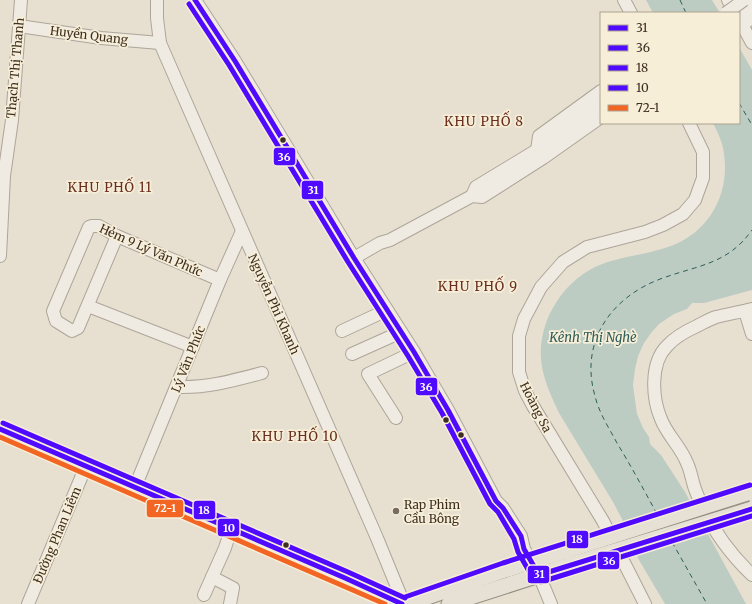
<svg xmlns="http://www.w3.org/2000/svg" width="752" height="604" viewBox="0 0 752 604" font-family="Merriweather,serif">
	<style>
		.water { fill: #bcccc2 }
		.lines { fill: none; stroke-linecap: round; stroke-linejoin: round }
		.ferry { stroke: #2f5d5a; stroke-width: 1; stroke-dasharray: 5 4; stroke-linecap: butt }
		.minor-casing { stroke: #ada599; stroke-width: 14 }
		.major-casing { stroke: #928b80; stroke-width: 17 }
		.minor { stroke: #efebe3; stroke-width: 12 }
		.major { stroke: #e6e1d4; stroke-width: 15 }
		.minor-bridge-casing { stroke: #ada599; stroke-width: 14; stroke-linecap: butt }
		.major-bridge-casing { stroke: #928b80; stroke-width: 17; stroke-linecap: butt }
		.minor-bridge { stroke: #efebe3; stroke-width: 12 }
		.major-bridge { stroke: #e6e1d4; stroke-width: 15 }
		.bus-1-casing { stroke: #f7eed8; stroke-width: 8 }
		.bus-2-casing { stroke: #f7eed8; stroke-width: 8 }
		.bus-3-casing { stroke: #f7eed8; stroke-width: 8 }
		.bus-4-casing { stroke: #f7eed8; stroke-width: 8 }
		.bus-5-casing { stroke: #f7eed8; stroke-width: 8 }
		.bus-1 { stroke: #4f0aff; stroke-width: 5 }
		.bus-2 { stroke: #4f0aff; stroke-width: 5 }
		.bus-3 { stroke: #4f0aff; stroke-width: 5 }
		.bus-4 { stroke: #4f0aff; stroke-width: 5 }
		.bus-5 { stroke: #f26522; stroke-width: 5 }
		.bus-dot { fill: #3d2e20; stroke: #f7eed8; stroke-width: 1.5 }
		.poi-dot { fill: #786c5e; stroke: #f7eed8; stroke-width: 1.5 }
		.labels { text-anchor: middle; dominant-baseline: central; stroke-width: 3.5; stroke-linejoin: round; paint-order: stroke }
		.street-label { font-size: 12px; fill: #3d2e20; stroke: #f7eed8 }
		.poi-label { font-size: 12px; fill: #3d2e20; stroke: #f7eed8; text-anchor: start }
		.neighbourhood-label { font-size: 13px; letter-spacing: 1px; fill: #6b2e1e; stroke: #f7eed8 }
		.water-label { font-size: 13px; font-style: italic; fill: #2f5d5a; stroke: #f7eed8 }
		.line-badge { stroke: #f7eed8; stroke-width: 1.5 }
		.badge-label { font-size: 11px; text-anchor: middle; font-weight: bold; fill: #fff }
	</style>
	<rect width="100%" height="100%" fill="#e7e0d1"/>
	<g class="water">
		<polygon points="646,0 712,0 720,13 653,13"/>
		<path d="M739,47l13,23v220l-48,13h-12l-5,6 -13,5 -15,10 -8,9 -7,10 -6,13 -3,13 -2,16 2,15 2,14 6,14 6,9 1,7 11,11 24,37 61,112h-81l-26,-44 -16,-39 -10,-19 -54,-89c-7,-15 -14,-30 -17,-46 -7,-40 17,-82 53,-100 24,-11 52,-12 76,-21 38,-14 59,-52 53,-92 -1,-11 -6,-21 -11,-31h26z"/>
	</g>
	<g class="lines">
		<g class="ferry">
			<polyline points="680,0 686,13"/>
			<polyline points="739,103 752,125"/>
			<path d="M657,514c-13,-24 -26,-48 -40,-71 -8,-15 -18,-30 -22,-47 -16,-55 17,-100 68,-118 36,-13 65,-14 89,-48"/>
			<polyline points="672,542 707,604"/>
		</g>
		<g class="minor-casing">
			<g id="minor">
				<polyline points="157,0 157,18 160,43 377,538 404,604"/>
				<polyline points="195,0 235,61 354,258 414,352 448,410 496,501 503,508 521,536 524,549 539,575 551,604"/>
				<polyline points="624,0 631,13"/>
				<polyline points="728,0 736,13"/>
				<polyline points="739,16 752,5"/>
				<polyline points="739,19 752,43"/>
				<polyline points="742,25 752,18"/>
				<polyline points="19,26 101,38 160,43"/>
				<polyline points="537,150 539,136 601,91"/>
				<polyline points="472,196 476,187 537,150 601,103"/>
				<polyline points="117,236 78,328 72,331 56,321 53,311 89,227 92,226 99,226 117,236 220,280"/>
				<polyline points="0,256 4,176 12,120 21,0"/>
				<polyline points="354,258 380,243 390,240 472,196 482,197 543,158 601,117"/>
				<polyline points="88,306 193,347"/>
				<path d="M752,309c-12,3 -24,5 -36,8 -6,2 -13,6 -19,9 -11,5 -22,11 -30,20 -17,17 -15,52 -6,73 6,16 20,28 26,44 4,8 5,18 8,26 12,33 32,62 57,86"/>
				<polyline points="745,311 752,334"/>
				<polyline points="342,331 387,310"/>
				<polyline points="352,354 401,332"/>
				<path d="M177,387c30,1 55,-6 85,-14"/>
				<polyline points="396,418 368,374 414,352"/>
				<polyline points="135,487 220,280 242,231"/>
				<polyline points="212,577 233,588 230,604"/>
				<polyline points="204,595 225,548 231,529"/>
				<polyline points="28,604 86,466"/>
				<polyline points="645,604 603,521 533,406 525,391 519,372 519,336 524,319 541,287 563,262 587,247 645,232 663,225 683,214 695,200 703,178 703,152 689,123"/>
			</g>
		</g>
		<g class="major-casing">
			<g id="major">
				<polyline points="0,429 345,578 402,604"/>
				<polyline points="407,604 505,570 568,550"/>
				<polyline points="449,604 573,564"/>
			</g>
		</g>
		<use href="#minor" class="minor"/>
		<use href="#major" class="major"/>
		<g class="minor-bridge-casing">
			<polyline id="minor-bridge" points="726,13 744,0"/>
		</g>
		<g class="major-bridge-casing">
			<g id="major-bridge">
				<polyline points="568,550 747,493"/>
				<polyline points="573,564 752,509"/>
			</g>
		</g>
		<use href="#minor-bridge" class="minor-bridge"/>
		<use href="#major-bridge" class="major-bridge"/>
		<g class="bus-1-casing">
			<polyline id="bus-1" points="195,0 235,61 354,258 414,352 448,410 496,501 503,508 521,536 524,549 539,575 752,509"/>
		</g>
		<g class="bus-2-casing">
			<polyline id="bus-2" points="189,4 229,65 348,262 408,356 442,413 490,504 498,512 514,539 518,552 534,580 541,582 752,516"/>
		</g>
		<g class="bus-3-casing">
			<g id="bus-3">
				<polyline points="3,423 348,572 405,598"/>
				<polyline points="405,597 503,563 750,485"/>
			</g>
		</g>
		<g class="bus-4-casing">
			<polyline id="bus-4" points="0,429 345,578 402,604"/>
		</g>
		<g class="bus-5-casing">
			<polyline id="bus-5" points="0,437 385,604"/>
		</g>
		<use href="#bus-1" class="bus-1"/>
		<use href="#bus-2" class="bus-2"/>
		<use href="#bus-3" class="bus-3"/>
		<use href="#bus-4" class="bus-4"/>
		<use href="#bus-5" class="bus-5"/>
	</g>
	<g class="bus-dot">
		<circle cx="283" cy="140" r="3.5"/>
		<circle cx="446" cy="420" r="3.5"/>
		<circle cx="461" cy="435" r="3.5"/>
		<circle cx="286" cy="545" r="3.5"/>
	</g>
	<circle class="poi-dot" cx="396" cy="511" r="4"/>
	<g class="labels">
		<g class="street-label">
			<text transform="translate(89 35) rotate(7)">Huyền Quang</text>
			<text transform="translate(15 68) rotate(-85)">Thạch Thị Thanh</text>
			<text transform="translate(151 250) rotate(24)">Hẻm 9 Lý Văn Phức</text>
			<text transform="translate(274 304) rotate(66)">Nguyễn Phi Khanh</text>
			<text transform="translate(188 359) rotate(-68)">Lý Văn Phức</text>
			<text transform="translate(536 407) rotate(63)">Hoàng Sa</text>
			<text transform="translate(57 535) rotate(-67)">Đường Phan Liêm</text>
		</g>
		<g class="poi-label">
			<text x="404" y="504">Rạp Phim<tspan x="404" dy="14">Cầu Bông</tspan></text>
		</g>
		<g class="neighbourhood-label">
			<text x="484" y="121">KHU PHỐ 8</text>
			<text x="110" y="187">KHU PHỐ 11</text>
			<text x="478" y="286">KHU PHỐ 9</text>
			<text x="295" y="436">KHU PHỐ 10</text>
		</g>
		<g class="water-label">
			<text x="593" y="337">Kênh Thị Nghè</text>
		</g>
	</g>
	<g class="line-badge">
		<rect x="273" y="147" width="23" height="19" rx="4" fill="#4f0aff"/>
		<rect x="301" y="180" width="23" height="20" rx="4" fill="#4f0aff"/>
		<rect x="415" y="377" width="23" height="19" rx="4" fill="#4f0aff"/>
		<rect x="146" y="499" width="38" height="19" rx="4" fill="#f26522"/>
		<rect x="193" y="500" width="23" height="20" rx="4" fill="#4f0aff"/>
		<rect x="217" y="518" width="23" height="19" rx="4" fill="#4f0aff"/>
		<rect x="566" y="530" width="23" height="19" rx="4" fill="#4f0aff"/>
		<rect x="597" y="551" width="23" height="19" rx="4" fill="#4f0aff"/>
		<rect x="527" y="565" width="23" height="19" rx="4" fill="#4f0aff"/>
	</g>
	<g class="badge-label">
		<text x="284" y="161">36</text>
		<text x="313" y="194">31</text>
		<text x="426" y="391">36</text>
		<text x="165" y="512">72-1</text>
		<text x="204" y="514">18</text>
		<text x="229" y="532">10</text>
		<text x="577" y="543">18</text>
		<text x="609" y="565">36</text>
		<text x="539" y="578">31</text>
	</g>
	<rect x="600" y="12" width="140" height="112" fill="#f7eed8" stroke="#ada18e"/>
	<rect x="608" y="25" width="20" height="6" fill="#4f0aff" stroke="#ada18e"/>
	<text x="636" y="32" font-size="12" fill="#3d2e20">31</text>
	<rect x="608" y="45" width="20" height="6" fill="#4f0aff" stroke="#ada18e"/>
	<text x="636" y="52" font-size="12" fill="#3d2e20">36</text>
	<rect x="608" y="65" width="20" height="6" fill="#4f0aff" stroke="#ada18e"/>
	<text x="636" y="72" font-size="12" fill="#3d2e20">18</text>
	<rect x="608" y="85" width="20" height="6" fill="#4f0aff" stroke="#ada18e"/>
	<text x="636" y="92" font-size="12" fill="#3d2e20">10</text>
	<rect x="608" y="105" width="20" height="6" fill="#f26522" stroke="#ada18e"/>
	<text x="636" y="112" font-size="12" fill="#3d2e20">72-1</text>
</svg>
